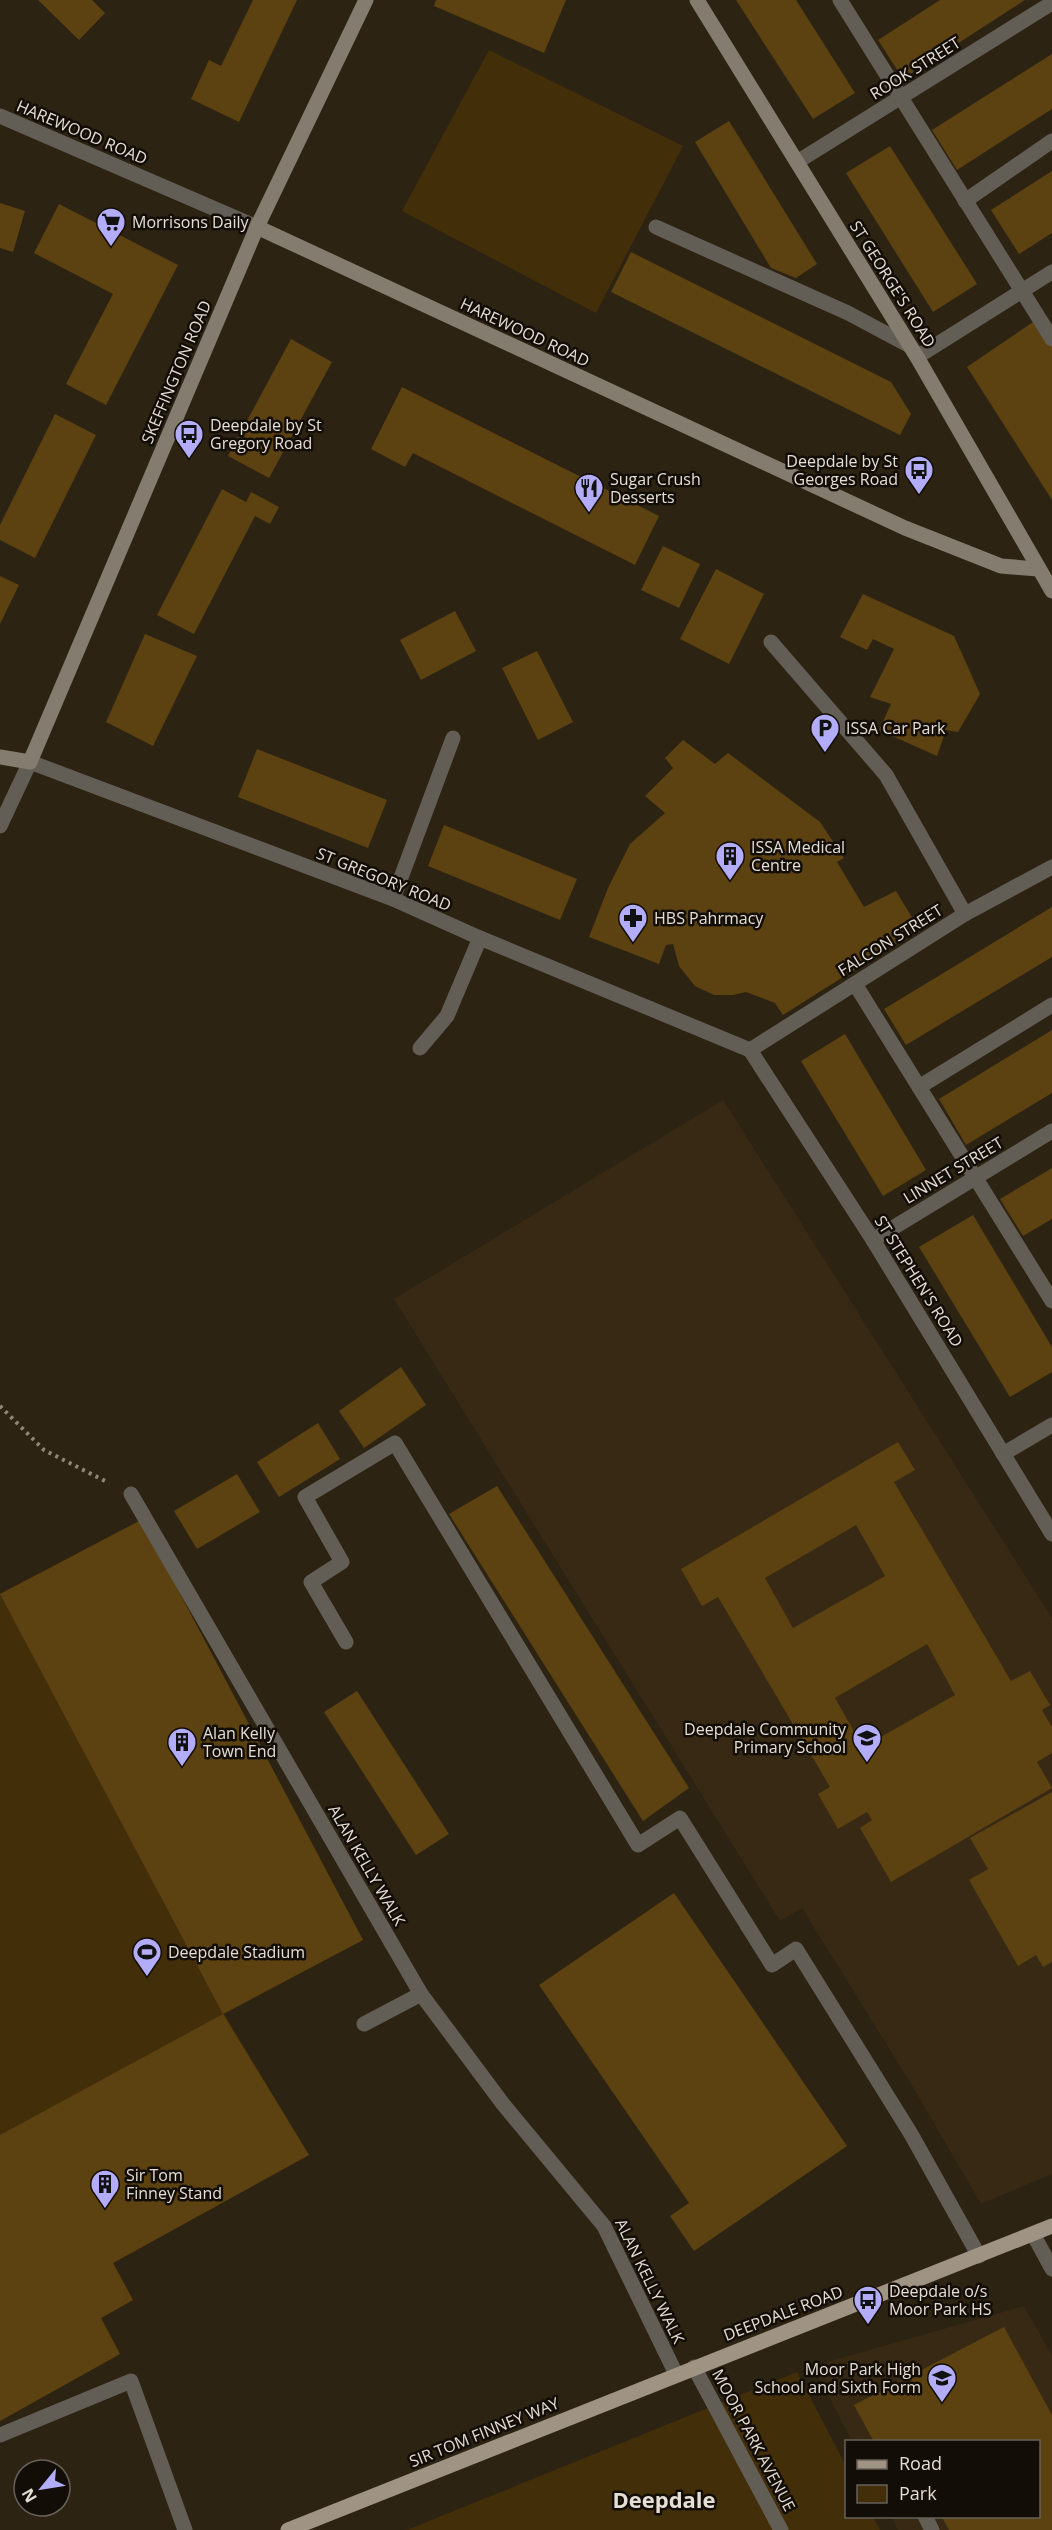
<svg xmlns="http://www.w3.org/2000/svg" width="1052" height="2530" viewBox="0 0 1052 2530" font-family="'Open Sans',sans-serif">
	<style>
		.built { fill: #372913 }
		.green { fill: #432e0a }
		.building { fill: #5c4111; fill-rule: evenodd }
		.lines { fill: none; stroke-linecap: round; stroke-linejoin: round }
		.path { stroke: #8e8679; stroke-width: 4; stroke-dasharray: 3 4.5; stroke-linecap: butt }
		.lane { stroke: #625d55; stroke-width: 15 }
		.street { stroke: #625d55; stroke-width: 15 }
		.secondary { stroke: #847c6f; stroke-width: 15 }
		.primary { stroke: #9f9484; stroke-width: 15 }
		.labels { text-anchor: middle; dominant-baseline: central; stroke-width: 5; stroke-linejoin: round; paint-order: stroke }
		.street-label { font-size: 16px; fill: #e5ded4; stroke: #120d07 }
		.poi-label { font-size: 16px; fill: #e5ded4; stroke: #120d07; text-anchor: start }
		.district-label { font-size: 22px; font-weight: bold; fill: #e5ded4; stroke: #120d07 }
	</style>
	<rect width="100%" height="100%" fill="#2d2313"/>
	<g class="built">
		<polygon points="723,1100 1052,1618 1052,2174 981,2204 908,2079 802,1908 780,1921 394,1299"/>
		<polygon points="1024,2306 1052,2356 1052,2530 898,2530 891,2517 1038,2516 1038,2442 852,2441 813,2366"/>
	</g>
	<g class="green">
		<polygon points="489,50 683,146 596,313 402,211"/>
		<polygon points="141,1520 363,1940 224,2014 309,2155 113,2263 133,2300 101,2318 120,2354 0,2421 0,1594"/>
		<polygon points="797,2372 846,2466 846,2516 873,2517 880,2530 407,2530"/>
	</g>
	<g class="building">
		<polygon points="38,0 92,0 105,13 79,40"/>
		<polygon points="253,0 297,0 239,122 191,99 209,60 221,66"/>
		<polygon points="436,0 566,0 544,53 434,6"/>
		<polygon points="736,0 796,0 855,93 813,119"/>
		<polygon points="940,0 1025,0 903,79 878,40"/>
		<polygon points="1052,54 1052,109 957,170 932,130"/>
		<polygon points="729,121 817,264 796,278 771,268 695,142"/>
		<polygon points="890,146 977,284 933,312 846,173"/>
		<polygon points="1052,171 1052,233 1019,254 991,210"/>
		<polygon points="0,203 25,211 13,252 0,248"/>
		<polygon points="59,204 178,265 106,405 66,384 113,294 34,253"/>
		<polygon points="631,252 891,382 911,414 900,435 611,292"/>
		<polygon points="1036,320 1052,345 1052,500 967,367"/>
		<polygon points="291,339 332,362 269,478 228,456"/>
		<polygon points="402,387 659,516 635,565 413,453 405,467 371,449"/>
		<polygon points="55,414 96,435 35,558 0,540 0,525"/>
		<polygon points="222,489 246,502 251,492 279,507 270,524 255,516 194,634 157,615"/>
		<polygon points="663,546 700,564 679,608 641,590"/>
		<polygon points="716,569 764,594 729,664 680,639"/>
		<polygon points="0,576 19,585 0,624"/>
		<polygon points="863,594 954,636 980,694 958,732 946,730 937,756 879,730 891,704 870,697 894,649 873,639 867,650 840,637"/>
		<polygon points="455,611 476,651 421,680 400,640"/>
		<polygon points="145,634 197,656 153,746 106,722"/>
		<polygon points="537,651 573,722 538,740 502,668"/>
		<polygon points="683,740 715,764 728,753 820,822 844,858 837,862 864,907 896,891 919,929 783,1015 775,1003 746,992 733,995 714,995 695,986 679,966 673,944 666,945 659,964 589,937 608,888 630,844 665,813 645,796 673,768 665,758"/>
		<polygon points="257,749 387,800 368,848 238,797"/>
		<polygon points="444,825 577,879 560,920 428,866"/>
		<polygon points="1052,907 1052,957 906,1045 884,1009"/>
		<polygon points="1052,1030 1052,1093 966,1145 939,1099"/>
		<polygon points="845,1034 926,1170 883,1196 801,1061"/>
		<polygon points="1052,1168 1052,1219 1023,1236 1000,1199"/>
		<polygon points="973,1215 1052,1347 1052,1372 1010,1397 919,1247"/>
		<polygon points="401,1367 426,1405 364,1448 339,1411"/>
		<polygon points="318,1423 340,1459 279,1497 257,1462"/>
		<path d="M898,1442l17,28 -21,12 117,199 19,-10 20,34 -8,5 10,17v26l-15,9 15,26 -161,94 -31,-54 12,-8 -5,-8 -29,17 -20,-35 12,-7 -112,-190 -16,9 -21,-37zM856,1525l29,51 -92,52 -28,-50zM927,1644l28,51 -92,52 -28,-49z"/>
		<polygon points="237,1474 260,1512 197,1549 174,1511"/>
		<polygon points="497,1486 689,1788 643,1821 449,1514"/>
		<polygon points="141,1520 363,1940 223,2014 0,1594"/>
		<polygon points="357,1691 449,1834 416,1855 324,1712"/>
		<polygon points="1052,1792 1052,1962 1043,1967 1036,1955 1018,1966 969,1880 988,1869 970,1838"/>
		<polygon points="674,1893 847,2146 694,2251 670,2216 689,2203 539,1985"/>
		<polygon points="223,2014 309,2155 113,2263 133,2300 101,2318 120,2354 0,2421 0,2135"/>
		<polygon points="1004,2327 1052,2415 1052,2530 949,2530 942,2517 1038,2517 1038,2442 874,2442 854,2405"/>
	</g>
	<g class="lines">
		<polyline class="path" points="0,1406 44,1450 109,1483"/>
		<g class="lane">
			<polyline points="840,0 1052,339"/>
			<polyline points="965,201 1052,141"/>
			<polyline points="656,227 848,313 908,345"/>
			<polyline points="771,642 886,775 965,914"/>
			<polyline points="855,984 1052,1301"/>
			<polyline points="420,1048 447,1016 480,938"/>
			<polyline points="919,1087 1052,1005"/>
			<polyline points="131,1494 421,1994 503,2104 604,2226 676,2374"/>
			<polyline points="346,1642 311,1582 342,1562 305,1497 395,1443 638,1845 680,1818 772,1965 796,1949 911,2134 979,2256"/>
			<polyline points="364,2024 421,1994"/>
			<polyline points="694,2367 781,2530"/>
			<polyline points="0,2435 131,2381 185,2530"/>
			<polyline points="925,2516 932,2530"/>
		</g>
		<g class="street">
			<polyline points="0,116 257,227"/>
			<polyline points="797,162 1052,3"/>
			<polyline points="917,357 1052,272"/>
			<polyline points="0,826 30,762 393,899 480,938 750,1050"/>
			<polyline points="393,899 453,738"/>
			<polyline points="750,1050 873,1240 1052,1534"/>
			<polyline points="750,1050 965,914 1052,867"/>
			<polyline points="873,1240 1052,1131"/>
			<polyline points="1003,1454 1052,1425"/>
			<polyline points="1033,2234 1052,2269"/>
		</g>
		<g class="secondary">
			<polyline points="697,0 917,357 1052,591"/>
			<polyline points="257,227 905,528 1001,566 1038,569"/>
			<polyline points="0,757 30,762 257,227 366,0"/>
		</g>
		<polyline class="primary" points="288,2530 1052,2226"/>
	</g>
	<defs>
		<g id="supermarket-pin" transform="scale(1.5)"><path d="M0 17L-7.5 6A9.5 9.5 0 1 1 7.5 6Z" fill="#b3adf9" stroke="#120d07"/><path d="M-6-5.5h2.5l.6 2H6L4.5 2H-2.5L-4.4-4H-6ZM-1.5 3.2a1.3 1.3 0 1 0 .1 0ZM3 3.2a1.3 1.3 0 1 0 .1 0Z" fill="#111"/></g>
		<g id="bus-pin" transform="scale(1.5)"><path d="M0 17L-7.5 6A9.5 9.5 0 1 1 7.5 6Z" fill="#b3adf9" stroke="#120d07"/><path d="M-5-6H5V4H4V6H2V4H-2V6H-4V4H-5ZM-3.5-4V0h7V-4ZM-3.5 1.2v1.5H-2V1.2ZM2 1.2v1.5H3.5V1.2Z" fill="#111"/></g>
		<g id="restaurant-pin" transform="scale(1.5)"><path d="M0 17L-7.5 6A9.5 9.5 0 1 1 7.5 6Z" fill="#b3adf9" stroke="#120d07"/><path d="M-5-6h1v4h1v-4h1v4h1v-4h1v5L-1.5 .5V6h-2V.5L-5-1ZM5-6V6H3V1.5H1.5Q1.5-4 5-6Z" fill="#111"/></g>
		<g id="parking-pin" transform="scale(1.5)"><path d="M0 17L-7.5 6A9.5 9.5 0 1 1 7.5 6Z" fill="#b3adf9" stroke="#120d07"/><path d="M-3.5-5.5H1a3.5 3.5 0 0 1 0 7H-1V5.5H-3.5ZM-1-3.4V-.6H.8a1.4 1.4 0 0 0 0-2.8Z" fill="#111"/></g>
		<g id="building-pin" transform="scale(1.5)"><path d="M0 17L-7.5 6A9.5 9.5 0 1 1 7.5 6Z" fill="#b3adf9" stroke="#120d07"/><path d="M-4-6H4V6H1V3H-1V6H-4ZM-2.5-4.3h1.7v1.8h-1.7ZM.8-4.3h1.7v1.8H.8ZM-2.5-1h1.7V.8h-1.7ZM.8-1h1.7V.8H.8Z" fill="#111"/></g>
		<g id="pharmacy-pin" transform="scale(1.5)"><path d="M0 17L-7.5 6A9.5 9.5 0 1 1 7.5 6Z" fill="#b3adf9" stroke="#120d07"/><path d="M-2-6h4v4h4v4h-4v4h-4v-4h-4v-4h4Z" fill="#111"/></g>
		<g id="school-pin" transform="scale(1.5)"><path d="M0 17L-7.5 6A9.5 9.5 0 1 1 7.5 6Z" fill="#b3adf9" stroke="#120d07"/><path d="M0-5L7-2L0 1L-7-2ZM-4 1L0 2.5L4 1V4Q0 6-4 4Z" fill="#111"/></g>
		<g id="stadium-pin" transform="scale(1.5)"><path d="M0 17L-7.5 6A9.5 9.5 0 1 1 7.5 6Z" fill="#b3adf9" stroke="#120d07"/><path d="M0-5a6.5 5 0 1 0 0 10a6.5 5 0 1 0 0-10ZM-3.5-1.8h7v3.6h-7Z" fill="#111"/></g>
	</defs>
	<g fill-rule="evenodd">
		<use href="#supermarket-pin" x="111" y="222"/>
		<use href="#bus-pin" x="189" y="434"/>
		<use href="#bus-pin" x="919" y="470"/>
		<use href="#restaurant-pin" x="589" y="488"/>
		<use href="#parking-pin" x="825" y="728"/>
		<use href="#building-pin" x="730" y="856"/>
		<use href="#pharmacy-pin" x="633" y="918"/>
		<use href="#school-pin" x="867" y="1738"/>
		<use href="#building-pin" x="182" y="1742"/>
		<use href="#stadium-pin" x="147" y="1952"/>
		<use href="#building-pin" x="105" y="2184"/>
		<use href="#bus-pin" x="868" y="2300"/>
		<use href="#school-pin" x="942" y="2378"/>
	</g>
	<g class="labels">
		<g class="street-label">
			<text transform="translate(915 68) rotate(-32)">ROOK STREET</text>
			<text transform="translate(82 132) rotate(23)">HAREWOOD ROAD</text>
			<text transform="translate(893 284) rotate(58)">ST GEORGE'S ROAD</text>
			<text transform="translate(525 332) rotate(25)">HAREWOOD ROAD</text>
			<text transform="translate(176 372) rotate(-67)">SKEFFINGTON ROAD</text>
			<text transform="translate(384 879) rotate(22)">ST GREGORY ROAD</text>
			<text transform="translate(890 940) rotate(-32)">FALCON STREET</text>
			<text transform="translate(953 1170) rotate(-31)">LINNET STREET</text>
			<text transform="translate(919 1281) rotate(58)">ST STEPHEN'S ROAD</text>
			<text transform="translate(367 1865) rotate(60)">ALAN KELLY WALK</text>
			<text transform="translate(650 2281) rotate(64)">ALAN KELLY WALK</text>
			<text transform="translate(783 2313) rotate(-21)">DEEPDALE ROAD</text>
			<text transform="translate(484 2432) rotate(-22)">SIR TOM FINNEY WAY</text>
			<text transform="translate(754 2440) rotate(62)">MOOR PARK AVENUE</text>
		</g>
		<g class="poi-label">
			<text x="132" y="222">Morrisons Daily</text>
			<text x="210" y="425">Deepdale by St<tspan x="210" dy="18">Gregory Road</tspan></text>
			<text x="898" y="461" text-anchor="end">Deepdale by St<tspan x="898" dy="18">Georges Road</tspan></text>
			<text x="610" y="479">Sugar Crush<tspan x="610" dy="18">Desserts</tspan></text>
			<text x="846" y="728">ISSA Car Park</text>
			<text x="751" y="847">ISSA Medical<tspan x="751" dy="18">Centre</tspan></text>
			<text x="654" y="918">HBS Pahrmacy</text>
			<text x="846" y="1729" text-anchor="end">Deepdale Community<tspan x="846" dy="18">Primary School</tspan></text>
			<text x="203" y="1733">Alan Kelly<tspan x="203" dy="18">Town End</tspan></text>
			<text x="168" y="1952">Deepdale Stadium</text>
			<text x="126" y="2175">Sir Tom<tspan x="126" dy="18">Finney Stand</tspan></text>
			<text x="889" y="2291">Deepdale o/s<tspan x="889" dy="18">Moor Park HS</tspan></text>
			<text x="921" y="2369" text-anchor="end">Moor Park High<tspan x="921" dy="18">School and Sixth Form</tspan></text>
		</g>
		<g class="district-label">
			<text x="664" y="2499">Deepdale</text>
		</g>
	</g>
	<rect x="845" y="2440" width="195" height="78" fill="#120d07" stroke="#666159" stroke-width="1.5"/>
	<rect x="857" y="2460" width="30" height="9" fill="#9f9484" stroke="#666159" stroke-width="1.5"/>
	<text x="899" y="2470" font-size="18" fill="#e5ded4">Road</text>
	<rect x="857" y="2485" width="30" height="18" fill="#432e0a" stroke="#666159" stroke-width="1.5"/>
	<text x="899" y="2500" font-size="18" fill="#e5ded4">Park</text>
	<g transform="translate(42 2488) rotate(240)"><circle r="28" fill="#120d07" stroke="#666159" stroke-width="1.5"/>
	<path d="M0-4.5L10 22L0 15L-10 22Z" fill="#b3adf9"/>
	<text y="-9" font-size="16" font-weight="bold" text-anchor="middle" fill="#e5ded4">N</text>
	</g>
</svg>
